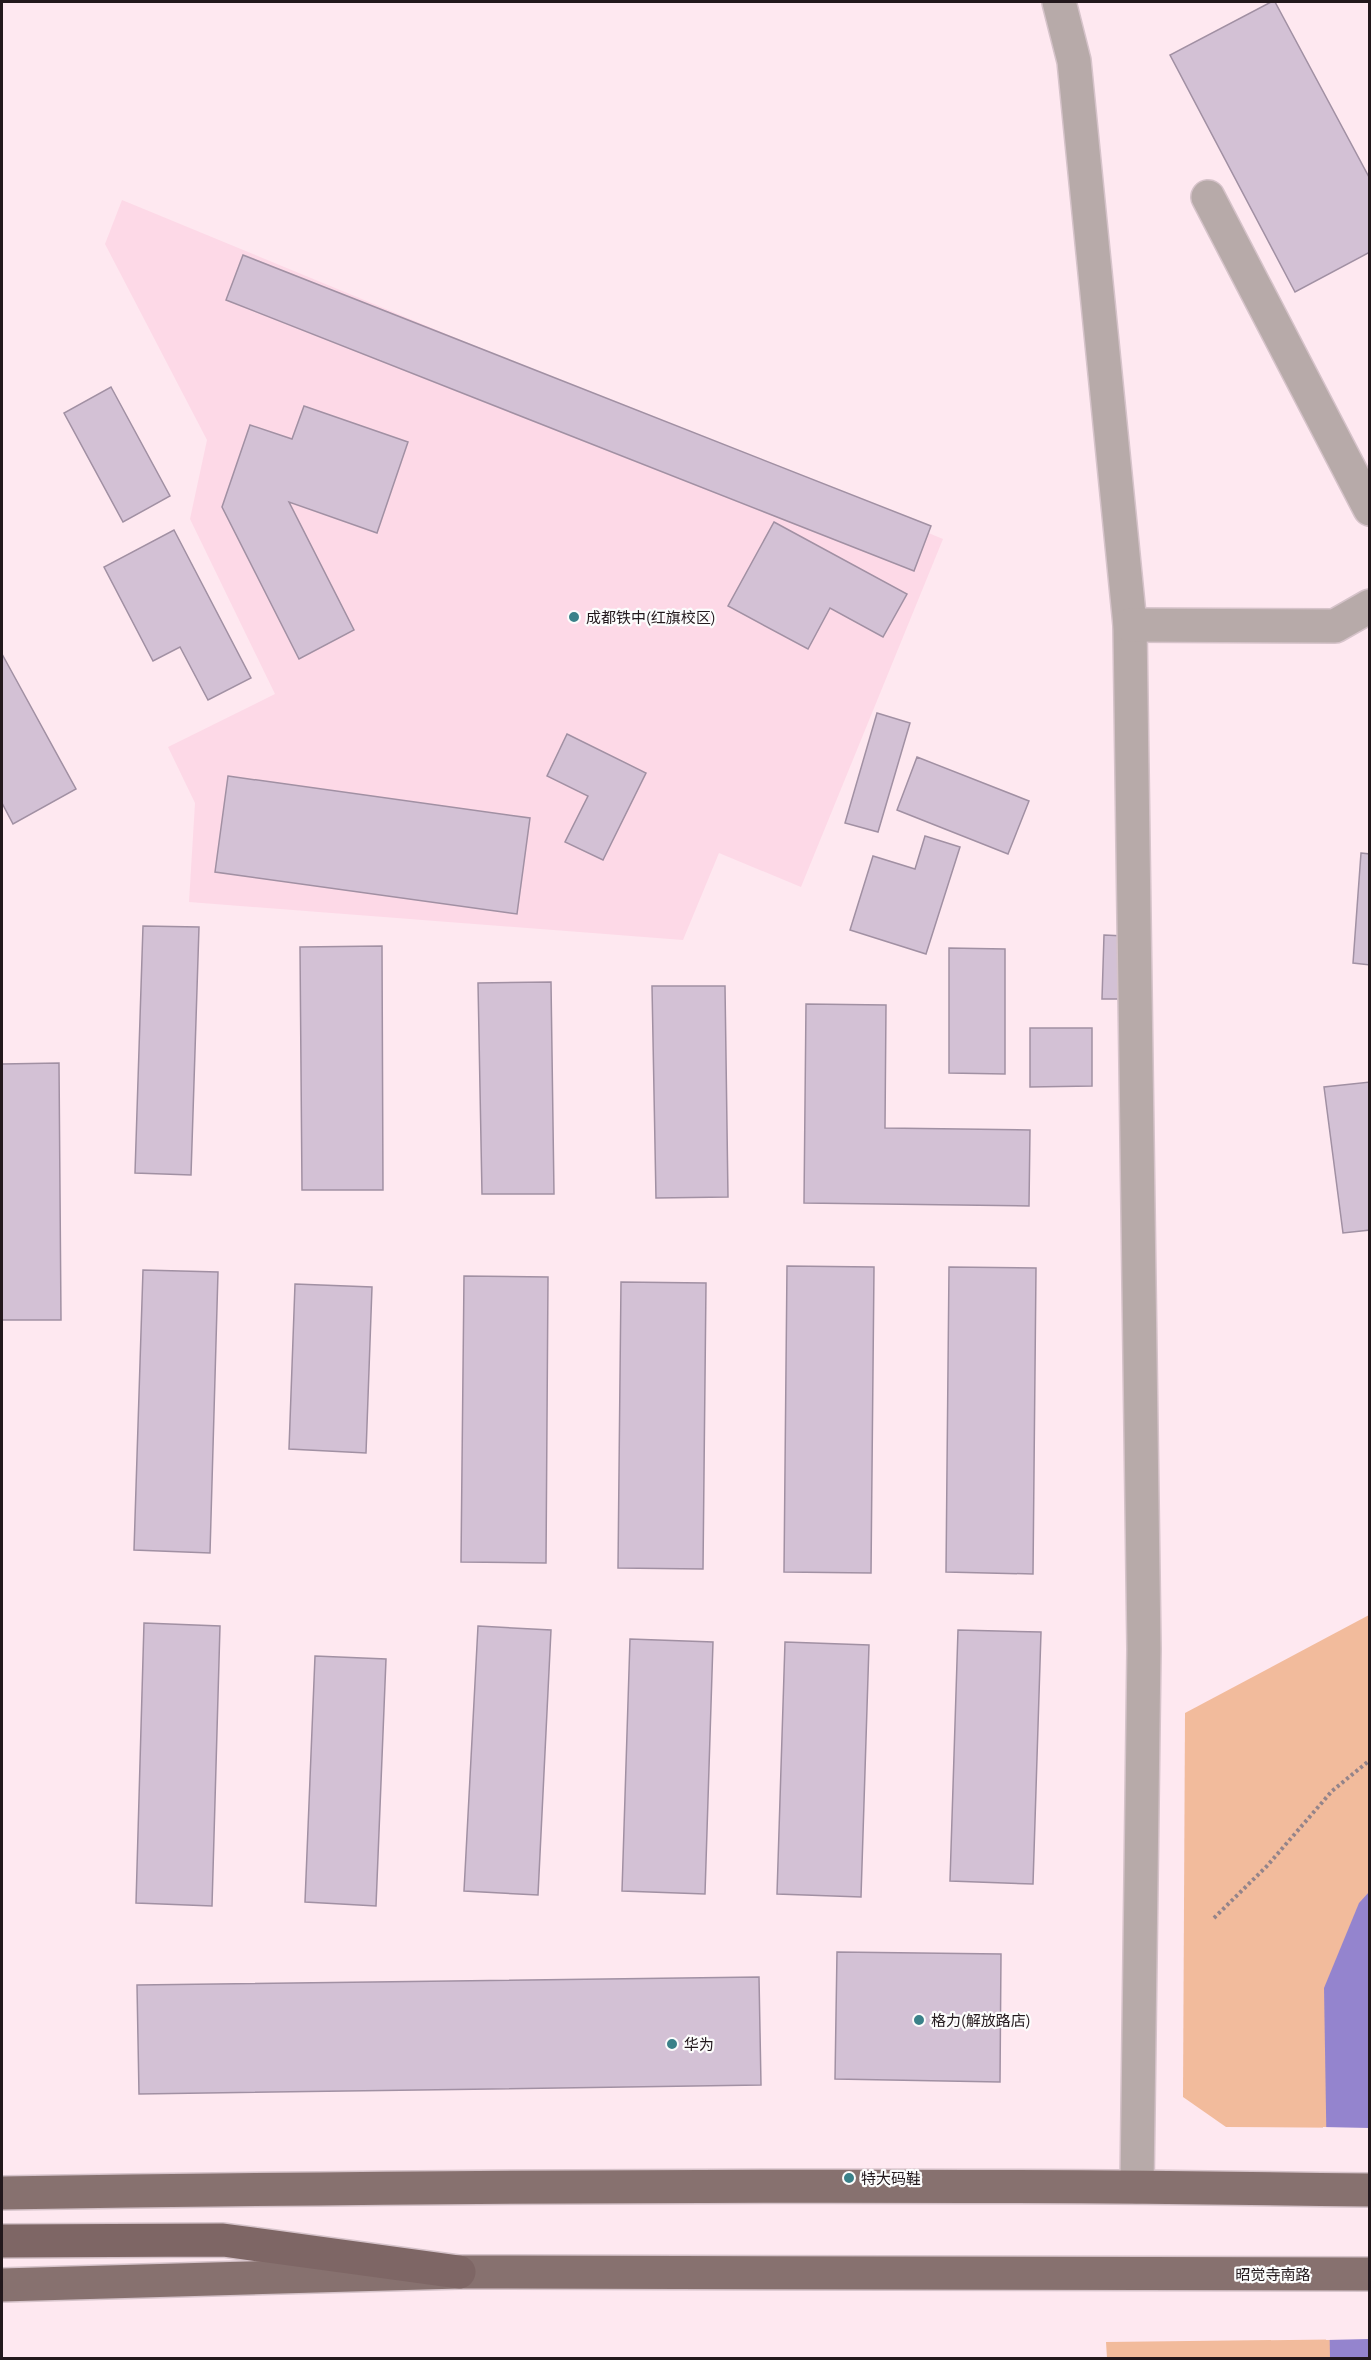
<svg xmlns="http://www.w3.org/2000/svg" width="1371" height="2360" viewBox="0 0 1371 2360" font-family="Ubuntu,'Noto Sans SC',sans-serif">
	<style>
		.built { fill: #fdd9e7 }
		.green { fill: #f2bb9c }
		.water { fill: #9484ce }
		.pier { fill: #fee8f0 }
		.building { fill: #d3c1d5; stroke: #a190a3; stroke-width: 1.5 }
		.lines { fill: none; stroke-linecap: round; stroke-linejoin: round }
		.minor-casing { stroke: #d6c3ca; stroke-width: 36 }
		.primary-casing { stroke: #d6c3ca; stroke-width: 36 }
		.trunk-casing { stroke: #d6c3ca; stroke-width: 36 }
		.path { stroke: #94848a; stroke-width: 4; stroke-dasharray: 3 3; stroke-linecap: butt }
		.minor { stroke: #b7aaa9; stroke-width: 33 }
		.primary { stroke: #87716f; stroke-width: 33 }
		.trunk { stroke: #7e6665; stroke-width: 33 }
		.poi-dot { fill: #3a8189; stroke: #fcfcfc; stroke-width: 2 }
		.labels { text-anchor: middle; dominant-baseline: central; stroke-width: 4.5; stroke-linejoin: round; paint-order: stroke }
		.poi-label { font-size: 15px; fill: #22181c; stroke: #fcfcfc; text-anchor: start }
		.street-label { font-size: 15px; fill: #22181c; stroke: #fcfcfc }
	</style>
	<rect width="100%" height="100%" fill="#fee8f0"/>
	<polygon class="built" points="122,200 943,539 801,887 719,853 683,940 189,902 195,803 168,747 275,694 190,519 207,440 105,244"/>
	<g class="green">
		<polygon points="1369,1615 1369,2128 1226,2127 1183,2097 1185,1713"/>
		<polygon points="1369,2339 1369,2358 1107,2358 1106,2342"/>
	</g>
	<polygon class="water" points="1369,1892 1369,2358 1330,2358 1324,1988 1359,1903"/>
	<polygon class="pier" points="1323,2127 1369,2128 1369,2339 1326,2340"/>
	<g class="building">
		<polygon points="1271,2 1275,2 1370,179 1370,252 1295,292 1170,55"/>
		<polygon points="243,255 931,526 914,571 226,300"/>
		<polygon points="111,387 170,496 123,522 64,413"/>
		<polygon points="304,406 408,442 377,533 289,502 354,630 299,659 222,507 250,425 292,439"/>
		<polygon points="774,522 907,594 883,637 830,608 808,649 728,606"/>
		<polygon points="174,530 251,678 208,700 180,647 153,661 104,567"/>
		<polygon points="2,654 76,789 13,824 2,803"/>
		<polygon points="877,713 910,723 878,832 845,823"/>
		<polygon points="567,734 646,773 603,860 565,842 588,796 547,776"/>
		<polygon points="917,757 1029,801 1008,854 897,810"/>
		<polygon points="228,776 530,818 517,914 215,872"/>
		<polygon points="925,836 960,847 926,954 850,930 873,856 915,869"/>
		<polygon points="1361,853 1370,854 1370,965 1353,963"/>
		<polygon points="143,926 199,927 191,1175 135,1173"/>
		<polygon points="1104,935 1124,936 1123,999 1102,999"/>
		<polygon points="382,946 383,1190 302,1190 300,947"/>
		<polygon points="949,948 1005,949 1005,1074 949,1073"/>
		<polygon points="551,982 554,1194 482,1194 478,983"/>
		<polygon points="652,986 725,986 728,1197 656,1198"/>
		<polygon points="806,1004 886,1005 885,1128 1030,1130 1029,1206 804,1203"/>
		<polygon points="1030,1028 1092,1028 1092,1086 1030,1087"/>
		<polygon points="59,1063 61,1320 2,1320 2,1064"/>
		<polygon points="1370,1082 1370,1230 1343,1233 1324,1087"/>
		<polygon points="787,1266 874,1267 871,1573 784,1572"/>
		<polygon points="949,1267 1036,1268 1033,1574 946,1572"/>
		<polygon points="143,1270 218,1272 210,1553 134,1550"/>
		<polygon points="464,1276 548,1277 546,1563 461,1562"/>
		<polygon points="621,1282 706,1283 703,1569 618,1568"/>
		<polygon points="295,1284 372,1287 366,1453 289,1449"/>
		<polygon points="144,1623 220,1626 212,1906 136,1903"/>
		<polygon points="478,1626 551,1630 538,1895 464,1891"/>
		<polygon points="958,1630 1041,1632 1033,1884 950,1881"/>
		<polygon points="630,1639 713,1642 705,1894 622,1891"/>
		<polygon points="785,1642 869,1645 861,1897 777,1894"/>
		<polygon points="315,1656 386,1659 376,1906 305,1902"/>
		<polygon points="837,1952 1001,1954 1000,2082 835,2079"/>
		<polygon points="759,1977 761,2085 139,2094 137,1985"/>
	</g>
	<g class="lines">
		<g class="minor-casing">
			<g id="minor">
				<polyline points="1059,2 1074,61 1130,625 1144,1649 1137,2187"/>
				<polyline points="1208,197 1370,509"/>
				<polyline points="1130,625 1335,626 1370,606"/>
			</g>
		</g>
		<g class="primary-casing">
			<g id="primary">
				<path d="M2,2193c455,-7 912,-10 1368,-3"/>
				<polyline points="2,2285 459,2272 1370,2274"/>
			</g>
		</g>
		<g class="trunk-casing">
			<polyline id="trunk" points="2,2241 223,2240 459,2272"/>
		</g>
		<polyline class="path" points="1214,1918 1267,1866 1332,1791 1370,1760"/>
		<use href="#minor" class="minor"/>
		<use href="#primary" class="primary"/>
		<use href="#trunk" class="trunk"/>
	</g>
	<g class="poi-dot">
		<circle cx="574" cy="617" r="6"/>
		<circle cx="919" cy="2020" r="6"/>
		<circle cx="672" cy="2044" r="6"/>
		<circle cx="849" cy="2178" r="6"/>
	</g>
	<g class="labels">
		<g class="poi-label">
			<text x="586" y="617">成都铁中(红旗校区)</text>
			<text x="931" y="2020">格力(解放路店)</text>
			<text x="684" y="2044">华为</text>
			<text x="861" y="2178">特大码鞋</text>
		</g>
		<g class="street-label">
			<text x="1273" y="2274">昭觉寺南路</text>
		</g>
	</g>
	<rect width="1371" height="2360" fill="none" stroke="#22181c" stroke-width="6"/>
</svg>
